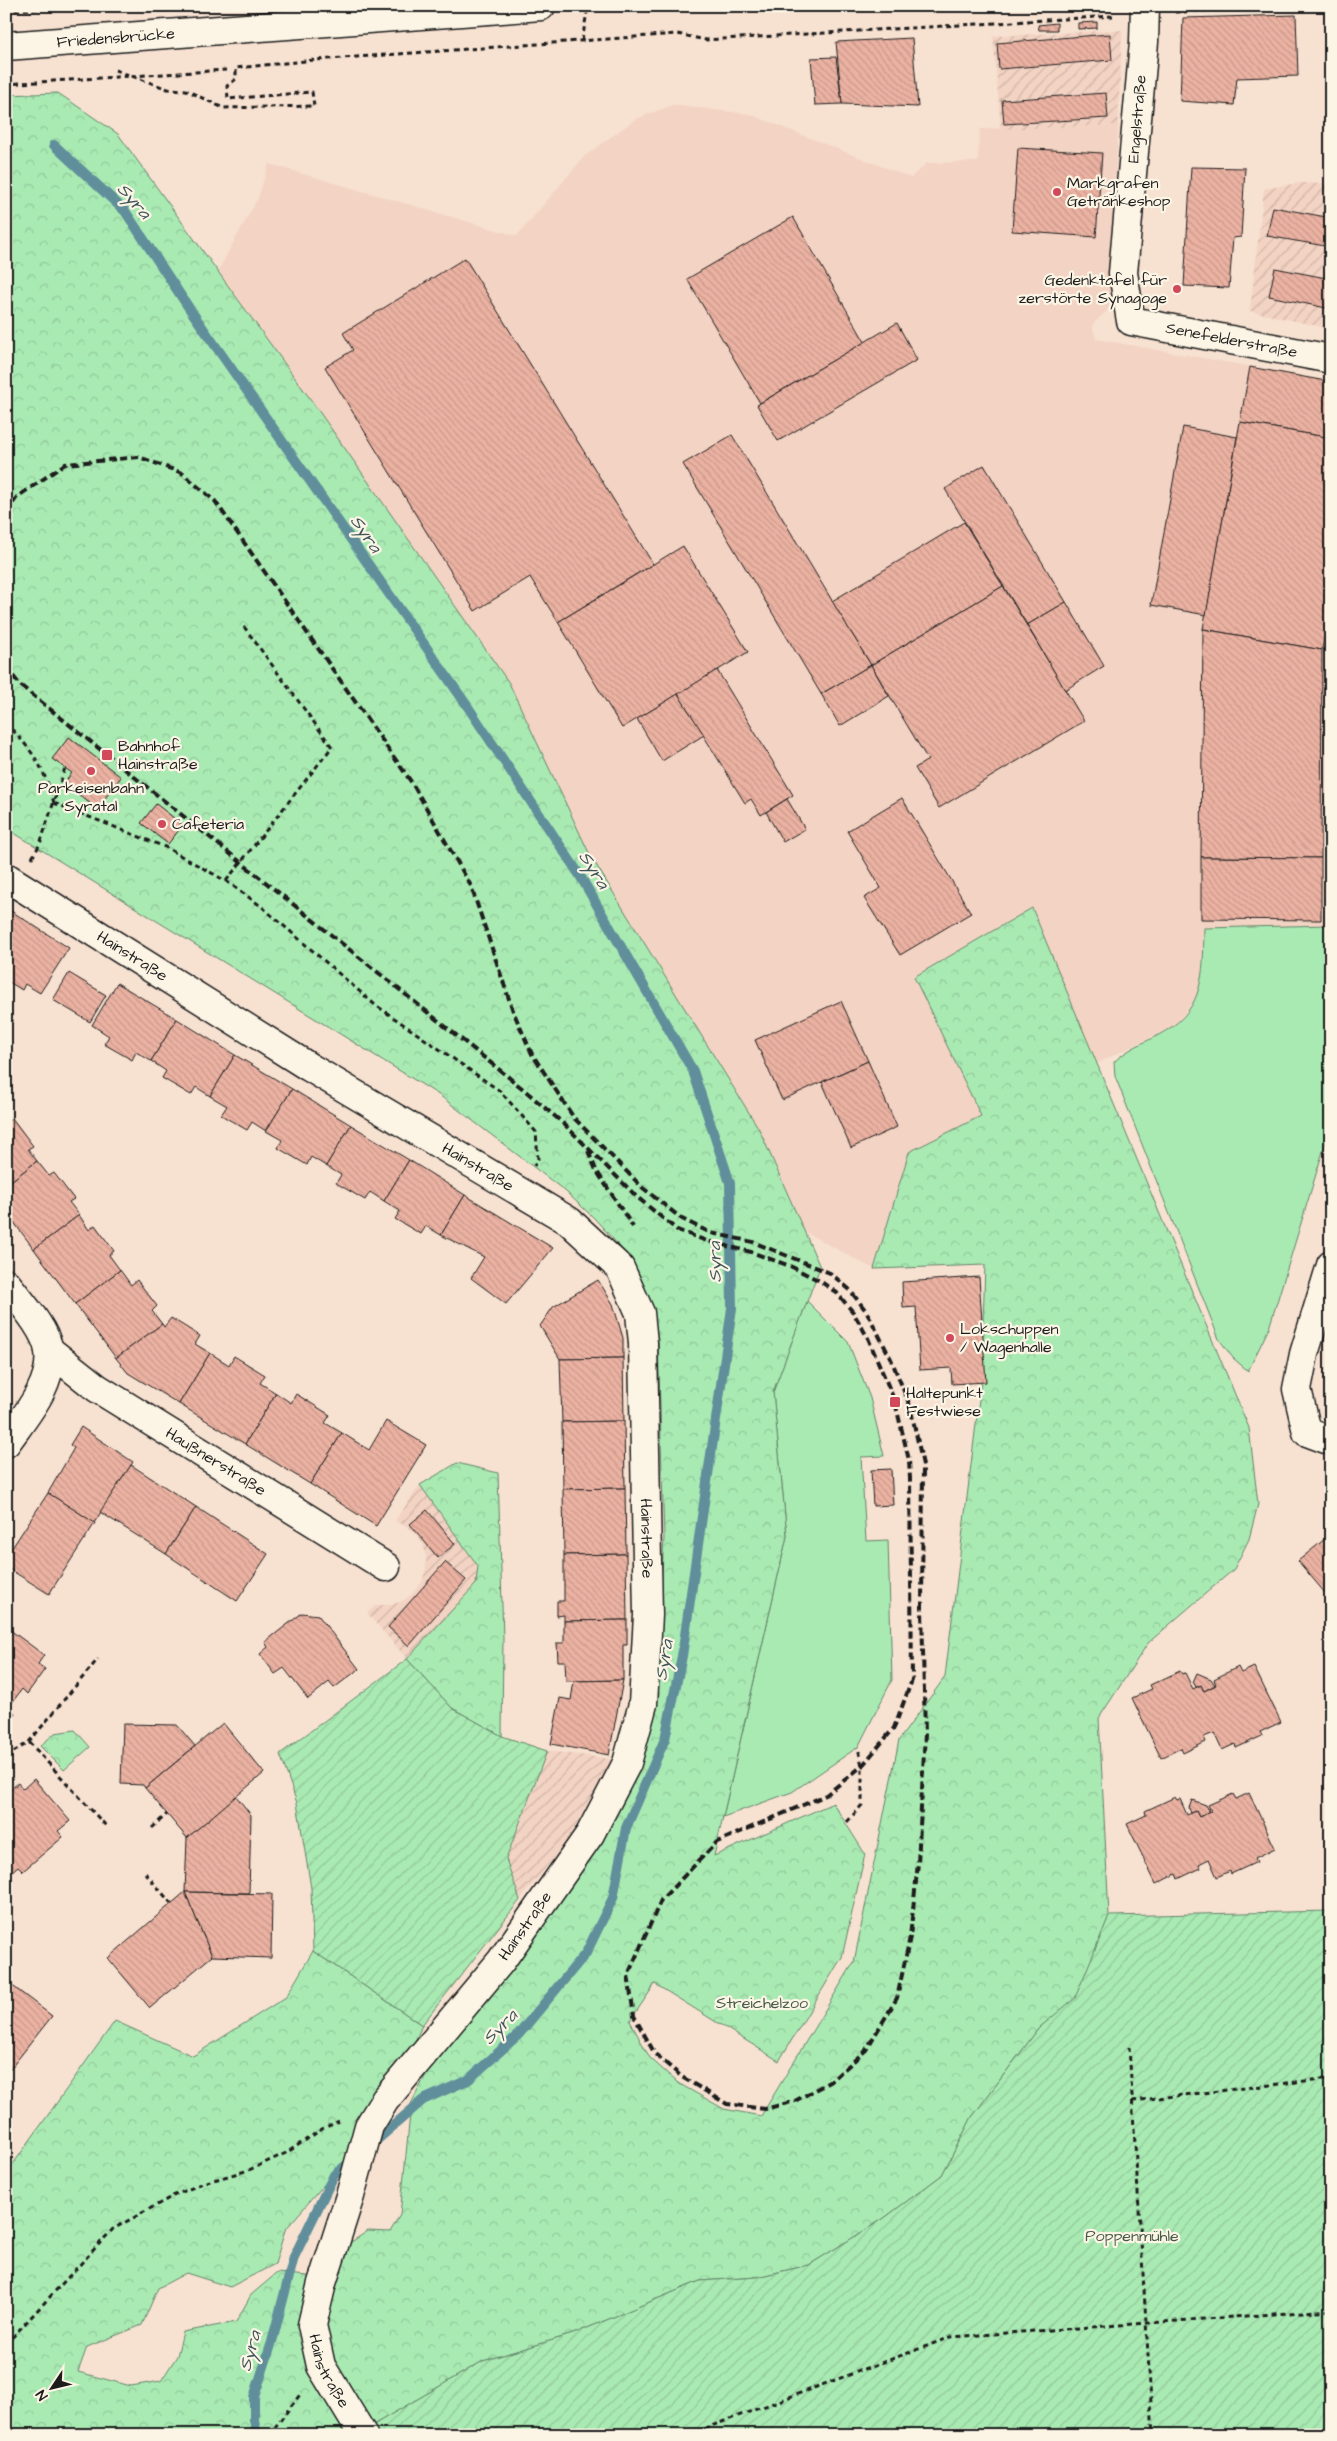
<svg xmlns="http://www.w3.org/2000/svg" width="1337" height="2441" viewBox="0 0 1337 2441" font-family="'Architects Daughter',sans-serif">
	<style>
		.built { fill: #f3d3c3 }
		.industrial { fill: url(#industrial-furrows) }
		.grass { fill: #a9eab3; stroke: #628368 }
		.forest { fill: url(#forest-crowns); stroke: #628368 }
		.garden { fill: url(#garden-furrows); stroke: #628368 }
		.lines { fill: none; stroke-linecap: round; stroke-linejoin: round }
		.stream { stroke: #618f9b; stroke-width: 10 }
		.building { fill: url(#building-back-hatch); stroke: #1c1c1c }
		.minor-casing { stroke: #1c1c1c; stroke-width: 31 }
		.primary-casing { stroke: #1c1c1c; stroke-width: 31 }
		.path { stroke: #1c1c1c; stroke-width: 3; stroke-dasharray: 5 4; stroke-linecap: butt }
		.minor { stroke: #fcf5e5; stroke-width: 28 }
		.primary { stroke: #fcf5e5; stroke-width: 28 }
		.rail { stroke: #1c1c1c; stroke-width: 4; stroke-dasharray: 8 4; stroke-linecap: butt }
		.path-bridge { stroke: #1c1c1c; stroke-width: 3; stroke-dasharray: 5 4; stroke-linecap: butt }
		.poi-dot { fill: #d1495b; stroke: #fcf5e5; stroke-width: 2 }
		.labels { text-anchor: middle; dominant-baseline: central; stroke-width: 4.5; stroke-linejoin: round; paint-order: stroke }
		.street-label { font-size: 16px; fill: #1c1c1c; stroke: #fcf5e5 }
		.poi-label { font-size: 16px; fill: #1c1c1c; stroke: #fcf5e5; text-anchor: start }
		.park-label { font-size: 16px; fill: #465a49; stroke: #fcf5e5 }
		.water-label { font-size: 18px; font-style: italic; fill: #3e565b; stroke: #fcf5e5 }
	</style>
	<defs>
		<pattern id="industrial-furrows" width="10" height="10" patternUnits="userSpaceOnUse" patternTransform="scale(1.25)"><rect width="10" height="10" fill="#f3d3c3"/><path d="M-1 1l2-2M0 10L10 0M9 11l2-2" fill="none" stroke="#d0b5a7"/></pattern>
		<pattern id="forest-crowns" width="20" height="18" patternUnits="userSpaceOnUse" patternTransform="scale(1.25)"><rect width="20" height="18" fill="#a9eab3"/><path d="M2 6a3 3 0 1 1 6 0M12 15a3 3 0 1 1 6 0" fill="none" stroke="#91c899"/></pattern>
		<pattern id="garden-furrows" width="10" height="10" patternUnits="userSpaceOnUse" patternTransform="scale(1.25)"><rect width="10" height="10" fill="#a9eab3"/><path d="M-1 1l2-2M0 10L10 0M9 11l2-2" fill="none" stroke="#91c899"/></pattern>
		<pattern id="building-back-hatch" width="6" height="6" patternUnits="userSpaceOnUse" patternTransform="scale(1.25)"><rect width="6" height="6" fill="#ebb2a2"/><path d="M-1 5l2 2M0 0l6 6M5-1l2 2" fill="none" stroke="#c9988b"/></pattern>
	</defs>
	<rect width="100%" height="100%" fill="#f7e1d1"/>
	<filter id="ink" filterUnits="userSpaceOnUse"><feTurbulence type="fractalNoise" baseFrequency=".02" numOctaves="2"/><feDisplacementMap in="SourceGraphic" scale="10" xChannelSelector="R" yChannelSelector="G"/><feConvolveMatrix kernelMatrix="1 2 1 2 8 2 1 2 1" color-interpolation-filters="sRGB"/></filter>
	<g filter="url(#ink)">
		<polygon class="built" points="673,105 749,114 911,178 927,163 978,162 980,129 1118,125 1110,308 1092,325 1096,339 1331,381 1331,636 1328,653 1330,925 1204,928 1202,980 1192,1005 1174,1026 1096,1064 1032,908 914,977 981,1116 909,1152 874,1269 805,1232 759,1129 590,855 509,683 311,400 218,271 258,198 269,164 517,236 585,156 636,119"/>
		<g class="industrial">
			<polygon points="1122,30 1118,125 1001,129 993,36"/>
			<polygon points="1299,183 1331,184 1331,329 1250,311 1264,189"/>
			<polygon points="420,1485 478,1566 476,1584 407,1659 367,1613 376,1605 390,1605 403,1601 413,1593 422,1582 426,1569 426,1557 423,1544 416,1534 406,1526 395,1521"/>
			<polygon points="547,1751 612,1759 568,1840 520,1900 506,1859"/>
		</g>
		<g class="grass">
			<path d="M1330,925l1,200 -62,203 -21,43 -15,-13 -14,-19 -104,-263 -1,-14c17,-17 40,-22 59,-36 33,-24 30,-62 31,-98z"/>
			<polygon points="807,1301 848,1342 870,1398 884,1456 861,1457 866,1541 888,1540 892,1680 858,1747 792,1792 723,1817 787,1536 773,1392"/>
		</g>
		<g class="forest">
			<polygon points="58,93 118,134 311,400 509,683 590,855 759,1129 820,1267 773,1392 787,1536 714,1856 833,1803 865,1854 842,1957 779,2061 655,1984 630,2021 650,2058 678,2083 724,2109 761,2116 854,1962 899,1740 945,1677 981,1383 985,1265 874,1269 909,1152 981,1116 914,977 1032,908 1249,1428 1258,1504 1249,1539 1234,1569 1148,1643 1099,1718 1109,1916 1076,1998 1039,2028 972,2117 942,2175 883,2219 809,2265 757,2277 700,2281 573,2334 483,2361 373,2425 379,2435 6,2435 6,2174 115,2021 193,2056 286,1997 313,1951 422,2025 401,2075 346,2159 285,2230 275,2264 230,2287 186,2273 158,2288 142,2325 87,2347 78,2372 131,2386 161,2381 177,2356 183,2332 236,2322 251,2295 277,2273 326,2278 342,2248 368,2231 390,2232 400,2215 411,2104 437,2053 479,2004 654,1706 664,1538 658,1339 651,1303 631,1259 594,1218 565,1191 439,1095 6,828 6,95"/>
			<polygon points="1331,636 1331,927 1328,653"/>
			<polygon points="457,1463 498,1473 503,1638 502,1736 452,1708 407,1659 476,1584 478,1566 420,1485"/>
			<polygon points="75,1730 90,1747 64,1770 40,1746 55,1733"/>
		</g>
		<g class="garden">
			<polygon points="407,1659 452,1708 502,1736 547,1751 506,1859 520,1900 422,2025 313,1951 311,1888 297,1803 280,1754"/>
			<polygon points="1331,1911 1331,2435 379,2435 373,2425 483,2361 573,2334 700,2281 757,2277 809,2265 883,2219 942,2175 972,2117 1039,2028 1075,1998 1109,1916"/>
		</g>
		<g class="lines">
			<g class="stream">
				<polyline points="54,145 125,211 189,308 466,704 579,874 693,1071 730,1183 732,1308 682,1656 665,1739 626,1828 613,1898 586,1953 519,2034 468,2080 423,2100 370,2146"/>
				<polyline points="257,2435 254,2420 254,2397 272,2342 294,2257 334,2175 353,2160"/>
			</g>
		</g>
		<g class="building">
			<polygon points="1296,15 1298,76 1237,78 1234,105 1180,101 1183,18"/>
			<polygon points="1097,22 1097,28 1078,29 1078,23"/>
			<polygon points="1057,23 1057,30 1039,30 1038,25"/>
			<polygon points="1110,34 1112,60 999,69 997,43"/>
			<polygon points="912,38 918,107 842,104 836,42"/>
			<polygon points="836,57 842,104 815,105 811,58"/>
			<polygon points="1106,93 1108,118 1004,124 1002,100"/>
			<polygon points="1018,148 1102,153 1096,237 1012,231"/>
			<polygon points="1191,167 1245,168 1241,237 1233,238 1229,288 1184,286"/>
			<polygon points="1273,207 1331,218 1331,247 1267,236"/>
			<polygon points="793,217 865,342 760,403 687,279"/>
			<polygon points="465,258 653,564 558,622 530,577 475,611 325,367 353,350 343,333"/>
			<polygon points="1275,268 1331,279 1331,309 1269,296"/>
			<polygon points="897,323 917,360 778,441 757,405"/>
			<polygon points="1250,367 1331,382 1331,438 1240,422"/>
			<polygon points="1240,422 1331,438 1331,599 1322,650 1203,629"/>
			<polygon points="1183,427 1237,437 1206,615 1151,605"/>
			<polygon points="732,435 871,665 821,694 683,464"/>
			<polygon points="984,465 1066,602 1027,625 945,489"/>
			<polygon points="964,522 1003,586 871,665 832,601"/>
			<polygon points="683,546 748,652 622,728 558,622"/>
			<polygon points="1003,586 1084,721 939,808 915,768 928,760 871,665"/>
			<polygon points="1066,602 1104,666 1065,690 1027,625"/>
			<polygon points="1203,629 1322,650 1321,858 1201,857"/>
			<polygon points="871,665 889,696 840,726 821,694"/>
			<polygon points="717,670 793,795 761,815 751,799 745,803 678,694"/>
			<polygon points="678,694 704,735 662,761 637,719"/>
			<polygon points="69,737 121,777 97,809 64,783 72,773 52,759"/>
			<polygon points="902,798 971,913 900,955 864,898 881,888 847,831"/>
			<polygon points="787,799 805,829 783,842 766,812"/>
			<polygon points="156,804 183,825 168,844 141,823"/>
			<polygon points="1201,857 1321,858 1321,920 1201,919"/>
			<polygon points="11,911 69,948 40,993 25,984 22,990 6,980 6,919"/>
			<polygon points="69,973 106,995 90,1022 53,1000"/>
			<polygon points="117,983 177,1019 151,1061 136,1052 132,1060 104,1044 109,1036 92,1025"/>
			<polygon points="841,1001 868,1061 782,1100 755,1040"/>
			<polygon points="177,1019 235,1055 210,1096 196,1087 191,1095 162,1078 166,1071 151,1061"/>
			<polygon points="235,1055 292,1089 266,1131 252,1122 247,1130 221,1115 227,1106 210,1096"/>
			<polygon points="868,1061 897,1127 851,1148 822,1082"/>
			<polygon points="292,1089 351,1125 326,1166 311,1157 307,1165 278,1148 282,1140 266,1131"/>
			<polygon points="12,1118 33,1146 28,1149 37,1161 6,1185 6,1120 7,1122"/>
			<polygon points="351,1125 409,1160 384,1201 370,1192 365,1200 336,1183 341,1175 326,1166"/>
			<polygon points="409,1160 465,1195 441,1235 426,1226 421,1234 395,1219 400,1211 384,1201"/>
			<polygon points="37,1161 49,1176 54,1173 74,1199 69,1202 79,1215 34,1249 6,1212 6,1185"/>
			<polygon points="465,1195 553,1248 506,1304 471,1278 484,1257 441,1235"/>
			<polygon points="79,1215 89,1230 95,1225 114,1251 109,1255 120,1270 75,1304 34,1249"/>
			<polygon points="120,1270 131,1285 137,1280 157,1306 152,1311 162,1324 116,1358 75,1304"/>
			<polygon points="979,1277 986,1382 952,1384 951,1368 920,1370 916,1307 903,1308 902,1282"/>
			<polygon points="598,1280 613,1304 623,1338 623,1358 560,1359 540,1326 553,1307"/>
			<polygon points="171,1318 200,1336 195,1344 210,1353 179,1404 128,1373 116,1358 162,1324 164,1327"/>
			<polygon points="210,1353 229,1365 234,1356 265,1375 260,1383 276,1393 245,1444 179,1404"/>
			<polygon points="623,1358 624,1421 562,1422 560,1359"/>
			<polygon points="276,1393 291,1403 296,1394 330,1415 325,1423 342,1433 310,1484 245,1444"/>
			<polygon points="386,1421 426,1445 376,1526 310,1484 342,1433 369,1450"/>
			<polygon points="624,1421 625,1488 563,1489 562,1422"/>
			<polygon points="81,1427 133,1462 94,1523 48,1493 74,1448 70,1445"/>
			<polygon points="131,1465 196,1507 166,1554 100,1512"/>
			<polygon points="891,1469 893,1505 873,1506 871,1470"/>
			<polygon points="625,1488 626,1554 564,1555 563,1489"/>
			<polygon points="48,1493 95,1523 49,1594 6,1567 6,1557"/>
			<polygon points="196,1507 268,1554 237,1601 166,1554"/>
			<polygon points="427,1510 455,1544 438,1558 410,1524"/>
			<polygon points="1331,1534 1331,1600 1298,1561"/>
			<polygon points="626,1554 627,1620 564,1621 564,1615 557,1616 557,1601 564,1601 564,1555"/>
			<polygon points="445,1562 466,1580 409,1646 388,1627"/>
			<polygon points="302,1613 318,1615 359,1669 334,1688 329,1682 308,1699 284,1668 275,1674 260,1654 268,1647 265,1642"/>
			<polygon points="627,1620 627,1645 623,1645 623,1680 566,1681 565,1661 558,1661 557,1643 564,1643 564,1621"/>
			<polygon points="6,1627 44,1655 38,1664 45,1669 27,1694 22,1689 8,1708 15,1713 6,1724"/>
			<polygon points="1238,1667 1241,1673 1254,1667 1281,1722 1260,1732 1262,1736 1236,1748 1235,1744 1222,1750 1214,1733 1204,1737 1206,1742 1183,1753 1181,1748 1161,1758 1132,1698 1152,1689 1150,1685 1180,1671 1182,1674 1185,1673 1193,1689 1201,1685 1204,1691 1216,1685 1214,1679"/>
			<polygon points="1197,1673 1211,1679 1215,1685 1204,1691 1201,1685 1196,1687 1193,1682"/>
			<polygon points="623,1680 609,1755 551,1744 560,1698 571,1700 574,1681"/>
			<polygon points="223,1723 264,1773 187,1838 145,1788"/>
			<polygon points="123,1724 177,1725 195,1746 145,1788 143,1785 121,1784"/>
			<polygon points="34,1779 70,1821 58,1831 63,1837 23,1871 18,1866 10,1873 6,1868 6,1793 18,1783 23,1789"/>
			<polygon points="1249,1793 1275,1848 1255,1858 1257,1862 1231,1874 1230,1871 1217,1877 1209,1859 1199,1864 1201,1868 1178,1879 1176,1874 1156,1884 1127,1824 1146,1815 1145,1811 1175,1797 1177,1800 1180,1799 1187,1815 1196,1811 1199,1817 1211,1811 1208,1805 1233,1794 1236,1799"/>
			<polygon points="236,1796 251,1815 249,1893 185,1892 187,1838"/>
			<polygon points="1192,1800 1206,1805 1209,1811 1199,1817 1196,1811 1191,1813 1189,1808"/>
			<polygon points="185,1892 212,1956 150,2008 108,1958"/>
			<polygon points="185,1892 272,1894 271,1958 212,1956"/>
			<polygon points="6,1981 52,2016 7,2073 6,2072"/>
		</g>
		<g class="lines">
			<g class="minor-casing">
				<g id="minor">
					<path id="s1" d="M1145,6l-1,36 -21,231 8,48 200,38"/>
					<path id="s2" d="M6,877l303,190 260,154 51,47 20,45 3,30 5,272 -5,89 -16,59 -37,71 -89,127 -116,139 -16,26 -19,70 -28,87 -10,42 9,41 42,69"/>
					<polyline points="1331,1265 1304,1354 1297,1389 1307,1432 1331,1441"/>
					<path d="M6,1283c13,17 40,46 43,68 5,33 -25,66 -43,92"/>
					<path id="s3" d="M49,1350l48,38 289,179"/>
				</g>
			</g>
			<g class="primary-casing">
				<g id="primary">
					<path id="s4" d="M6,46l535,-40"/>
				</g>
			</g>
			<g class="path">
				<polyline points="6,11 70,6"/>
				<polyline points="1175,12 1321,6"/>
				<polyline points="582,41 588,6"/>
				<polyline points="115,70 168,89 186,90 223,108 314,106 312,92 228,99 227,86 236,79 236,68 315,60 677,34 706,40 1114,16"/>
				<path d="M6,723c28,30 36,40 48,80"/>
				<polyline points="54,803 165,847 226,881 261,906 374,1004 500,1091 536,1132 538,1159 534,1166"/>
				<polyline points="32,858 40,844 65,768"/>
				<polyline points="226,881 332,747 242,624"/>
				<polyline points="29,1742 106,1826"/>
				<polyline points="6,1757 29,1742 98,1659"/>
				<polyline points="847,1822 862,1805 862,1766 858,1747"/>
				<polyline points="152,1828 167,1814"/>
				<polyline points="145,1873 171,1903"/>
				<polyline points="1129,2047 1153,2435"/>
				<polyline points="1132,2101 1331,2078"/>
				<polyline points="6,2344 113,2229 173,2196 203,2183 249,2170 286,2153 322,2129 339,2121"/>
				<polyline points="269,2435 302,2392"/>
				<polyline points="687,2435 951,2337 1331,2310"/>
			</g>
			<use href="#minor" class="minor"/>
			<use href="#primary" class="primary"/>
			<g class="rail">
				<polyline points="6,513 17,497 65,464 139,457 182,473 215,501 412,783 471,886 513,1011 532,1054 574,1118 643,1188 682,1219 711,1233 753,1242 830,1273 849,1289 867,1312 891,1359 910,1406 923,1465 922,1609 925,1734 918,1863 910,1937 897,1998 866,2050 831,2081 795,2101 765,2109 727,2104 682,2077 655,2054 634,2016 628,1975 661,1900 717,1842 826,1795 862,1766 894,1728 912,1680 910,1479 909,1460 895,1402 868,1338 853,1312 837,1293 820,1281 790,1266 751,1252 707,1241 677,1230 637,1197 565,1125 522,1088 20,685 6,667"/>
				<polyline points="588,1151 596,1170 633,1227"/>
			</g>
			<polyline class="path-bridge" points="6,84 226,70"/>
		</g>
	</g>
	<g class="poi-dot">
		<circle cx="1057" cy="192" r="5"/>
		<circle cx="1177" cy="289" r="5"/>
		<rect x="101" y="749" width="12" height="12" rx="2.5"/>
		<circle cx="91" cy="771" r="5"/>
		<circle cx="162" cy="824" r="5"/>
		<circle cx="950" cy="1338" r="5"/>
		<rect x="889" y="1396" width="12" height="12" rx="2.5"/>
	</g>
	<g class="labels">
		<g class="street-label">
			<text stroke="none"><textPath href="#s4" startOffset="110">Friedensbrücke</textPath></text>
			<text transform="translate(1137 119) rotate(-85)">Engelstraße</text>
			<text stroke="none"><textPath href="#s1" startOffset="419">Senefelderstraße</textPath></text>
			<text stroke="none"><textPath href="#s2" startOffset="149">Hainstraße</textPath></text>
			<text stroke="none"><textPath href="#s2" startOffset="554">Hainstraße</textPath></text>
			<text stroke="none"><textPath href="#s3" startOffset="201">Haußnerstraße</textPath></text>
			<text stroke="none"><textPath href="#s2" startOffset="1004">Hainstraße</textPath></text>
			<text transform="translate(525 1926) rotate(-55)">Hainstraße</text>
			<text stroke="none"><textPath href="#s2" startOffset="1934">Hainstraße</textPath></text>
		</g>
		<g class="poi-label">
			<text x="1067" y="183">Markgrafen<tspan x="1067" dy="18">Getränkeshop</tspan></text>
			<text x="1167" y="280" text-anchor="end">Gedenktafel für<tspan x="1167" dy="18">zerstörte Synagoge</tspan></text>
			<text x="118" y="746">Bahnhof<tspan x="118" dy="18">Hainstraße</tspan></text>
			<text x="91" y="788" text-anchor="middle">Parkeisenbahn<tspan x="91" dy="18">Syratal</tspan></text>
			<text x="172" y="824">Cafeteria</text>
			<text x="960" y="1329">Lokschuppen<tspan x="960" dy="18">/ Wagenhalle</tspan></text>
			<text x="906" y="1393">Haltepunkt<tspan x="906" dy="18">Festwiese</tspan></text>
		</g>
		<g class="park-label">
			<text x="762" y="2003">Streichelzoo</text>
			<text x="1132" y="2236">Poppenmühle</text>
		</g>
		<g class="water-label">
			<text transform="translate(134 201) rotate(49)">Syra</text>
			<text transform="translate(366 534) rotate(56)">Syra</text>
			<text transform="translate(594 870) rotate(58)">Syra</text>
			<text transform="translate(715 1262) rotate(-91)">Syra</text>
			<text transform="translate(664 1660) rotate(-80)">Syra</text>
			<text transform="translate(500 2027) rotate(-45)">Syra</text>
			<text transform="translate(250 2351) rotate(-74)">Syra</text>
		</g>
	</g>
	<rect width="1337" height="2441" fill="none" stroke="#fcf5e5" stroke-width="25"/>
	<rect x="12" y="12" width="1312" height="2416" fill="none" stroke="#1c1c1c" stroke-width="2" filter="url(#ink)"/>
	<g transform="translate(52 2388) rotate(235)" stroke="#fcf5e5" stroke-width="4" paint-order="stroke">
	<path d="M0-4L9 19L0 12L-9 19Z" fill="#1c1c1c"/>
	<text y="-8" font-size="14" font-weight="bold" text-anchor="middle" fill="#1c1c1c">N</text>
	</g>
</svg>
